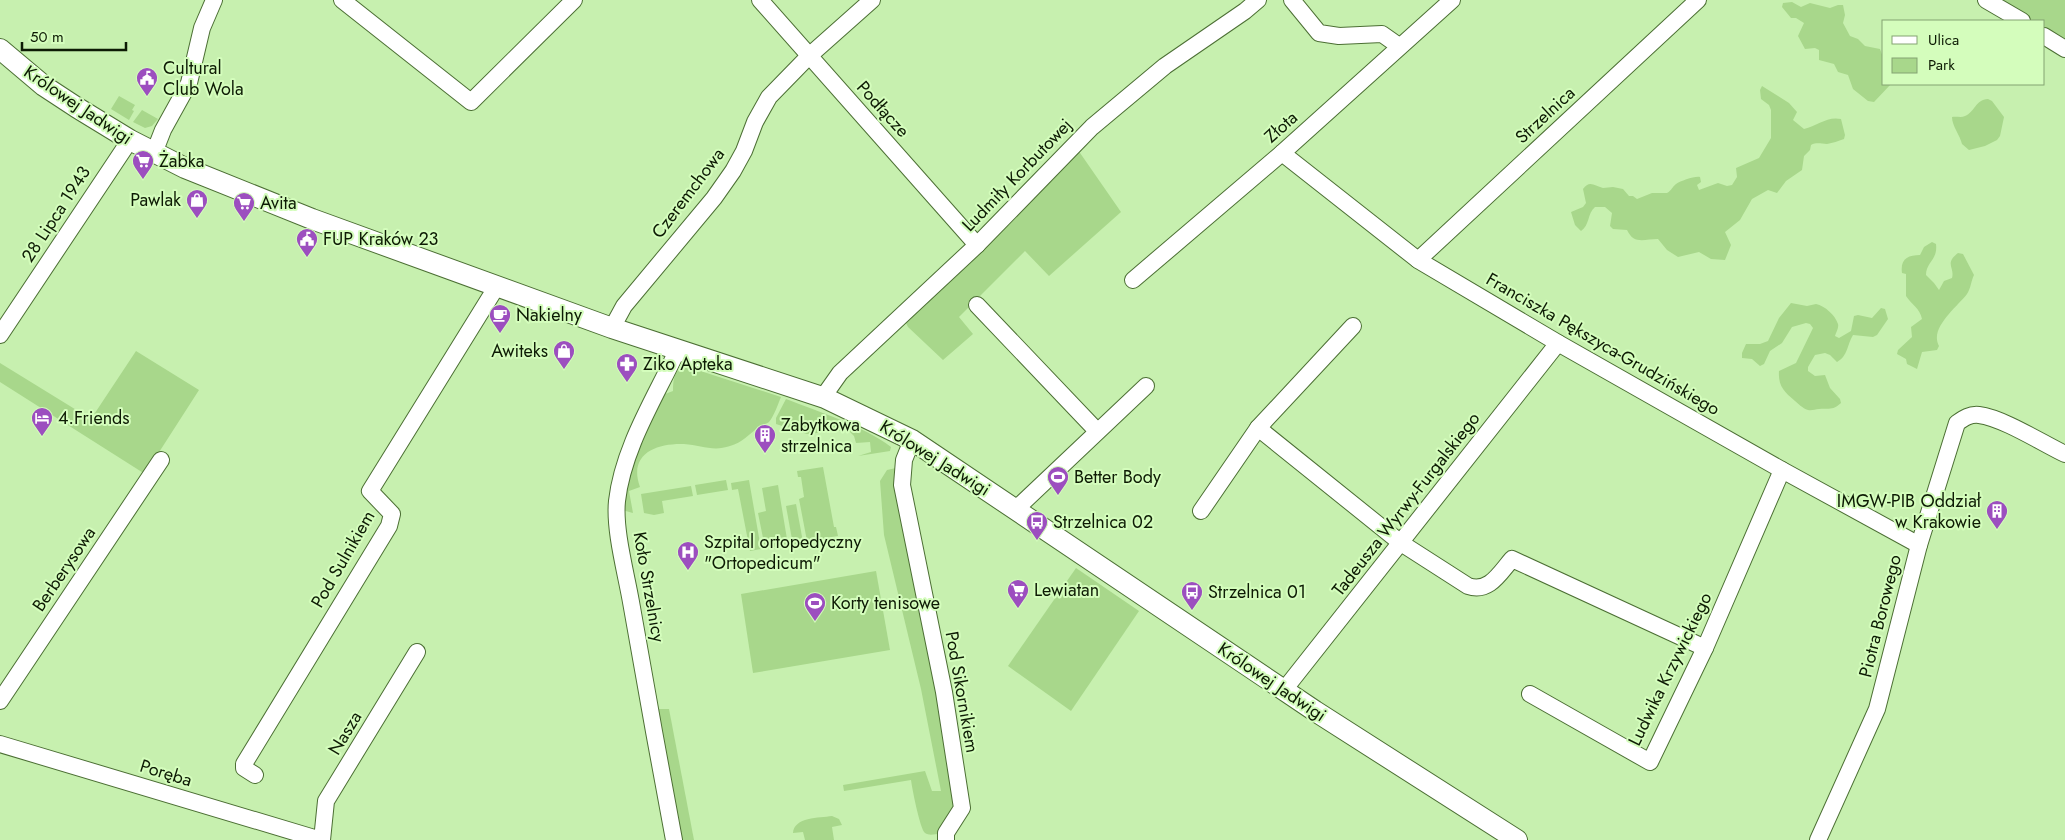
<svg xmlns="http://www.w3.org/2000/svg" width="2065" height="840" viewBox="0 0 2065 840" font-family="Jost,sans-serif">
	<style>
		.green { fill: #a8d78b }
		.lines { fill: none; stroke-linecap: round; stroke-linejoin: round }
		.minor-casing { stroke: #4c6f34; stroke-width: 18 }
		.tertiary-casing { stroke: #4c6f34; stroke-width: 22 }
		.minor { stroke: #fff; stroke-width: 16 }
		.tertiary { stroke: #fff; stroke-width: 20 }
		.labels { text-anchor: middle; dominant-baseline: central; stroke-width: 4; stroke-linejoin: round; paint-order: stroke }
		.poi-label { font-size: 18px; fill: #0d1b04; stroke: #d4fdbc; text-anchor: start }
		.street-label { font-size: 18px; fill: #0d1b04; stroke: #d4fdbc }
	</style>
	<rect width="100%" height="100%" fill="#c7f0af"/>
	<g class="green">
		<polygon points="1994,0 2065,0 2065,45 2044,30 2044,21 2031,21"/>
		<polygon points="1792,2 1801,7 1810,3 1830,8 1838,5 1843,5 1845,15 1843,23 1850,36 1858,39 1865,46 1880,49 1884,60 1884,84 1891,84 1874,102 1868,101 1853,89 1848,75 1838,72 1834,64 1819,60 1819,50 1815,48 1805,49 1798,36 1804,23 1796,18 1791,18 1782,7 1783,3"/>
		<path d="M1762,86l27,17 8,9 -4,8 11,9c13,-3 23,-13 37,-10l4,16 -1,4c-6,2 -11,4 -17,5 -6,0 -10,-2 -16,1l-1,5 -6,6 -2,14 -16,11 -9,12 -9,-3 -16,9 -12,21 -15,12 6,13 -6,15 -14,-1 -12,-7 -21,5 -11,-7 -9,-11c-14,0 -24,6 -31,-9l-14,-1 -3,-3 2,-13 -7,-6h-10c-8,7 -5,18 -14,24l-6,-6 -4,-13 12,-5 3,-4 -3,-14c6,-9 11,-4 20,-1l10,-1 10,2 6,7h4l4,3 15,-6h15c5,-3 5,-6 9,-9 5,-3 18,-8 24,-7l1,5 -4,3 2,5 19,-7 9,3 5,-1 5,-8 -1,-9 23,-10 12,-20v-28l-2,-5 -8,-6 -1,-9z"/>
		<polygon points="119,96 135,105 132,110 134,111 129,120 111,109"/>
		<path d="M1988,99l4,2 12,16 -4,19 -3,4 -12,6 -16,4 -7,-6c-2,-9 -10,-18 -10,-27 5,-1 9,1 13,-1 10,-4 10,-16 23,-17z"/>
		<polygon points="142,110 158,119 152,126 145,128 133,122"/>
		<polygon points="1078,150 1121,212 1049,276 1025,251 959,317 973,334 943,360 908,327 906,323"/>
		<path d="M1932,242l4,2c2,16 -10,18 -10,31l8,8 5,7 5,-9 8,-3c3,-11 -8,-14 6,-25l5,1 11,21c-3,6 -3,13 -7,19 -10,13 -38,34 -28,52l-2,4 -15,2 -5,17 -10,-5 -1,-5 -9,-5 1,-4 14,-13 -1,-10 11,-8c-2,-11 -11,-15 -16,-23v-22l-4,-1c-2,-14 6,-18 18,-18l4,-8z"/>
		<path d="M1791,303l16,3 9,-2c9,2 19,11 22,20 1,4 -2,8 -3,12l4,2 12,-7 3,-15 4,-1 14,3 9,-10 4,1 3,10 -11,16 -4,2 -20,-2c-6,10 -5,21 -16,27l-7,-7 -5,-2 -10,2 -7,12v4l7,5 10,-1 5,13 10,11 1,4c-9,8 -12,5 -22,6 -4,0 -7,2 -11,1 -6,-2 -9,-6 -13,-9 -11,-9 -17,-15 -16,-30l17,-8 17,-35 -3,-4 -4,-1 -14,4 -10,16 -12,8 -6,13 -4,2 -8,-7 -10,-1v-5l4,-9h14l8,-3 11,-23z"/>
		<polygon points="136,351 199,390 145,474 0,382 0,363 91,419"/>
		<path d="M685,366l96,31c-3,7 -7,19 -12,25 -3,2 -8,3 -10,5 -10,7 -17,16 -29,19 -17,6 -29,-1 -46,-2 -28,-1 -56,10 -44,43l-11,4 4,22 -11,-3 8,-52 35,-64 8,-3c0,-11 1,-21 12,-25z"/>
		<path d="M786,399c31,12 80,28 105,48l-1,4 -32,5 13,-4 -1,-10 -14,1 -2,-7 -6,-6 -41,4 -31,-10v-6z"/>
		<polygon points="823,467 834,527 836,527 838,536 807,541 799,499 804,497 801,477 798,477 797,471"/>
		<path d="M896,468l62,338 -18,28c-5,0 -11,2 -15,-1 -5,-4 -13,-45 -14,-53l-67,11 -1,-6 82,-14 7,20h9l-20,-102 -37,-154 -4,-54 7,-11z"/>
		<polygon points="726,480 728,490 697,495 695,485"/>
		<polygon points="749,480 761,549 750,551 738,489 732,490 731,483"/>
		<polygon points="778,485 788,545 765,548 758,513 766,511 762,488"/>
		<polygon points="691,486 693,496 662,501 664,513 654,515 644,513 641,494"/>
		<polygon points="796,504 803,542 793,545 786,506"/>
		<polygon points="1076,568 1139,611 1071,711 1008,666"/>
		<polygon points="876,571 890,650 753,673 741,594"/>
		<polygon points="654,709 669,709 694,840 677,840"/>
		<path d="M832,816l7,3 3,6 -10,2 2,13h-29l-2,-8 -10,1c1,-16 26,-15 39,-17z"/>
	</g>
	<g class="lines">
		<g class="minor-casing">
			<g id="minor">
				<polyline points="342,0 471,102 574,0"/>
				<polyline points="760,0 977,245"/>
				<polyline points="1292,0 1319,33 1339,36 1382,34 1399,46"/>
				<polyline points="1986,0 2022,21"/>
				<polyline points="2044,36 2065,49"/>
				<polyline points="154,153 163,130 189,83 202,28 214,0"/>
				<polyline points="1282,153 1418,260 1558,343 1782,470 1919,545"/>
				<polyline points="1418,260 1698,0"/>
				<polyline points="1133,280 1282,153 1452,0"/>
				<polyline points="977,305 1097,431"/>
				<polyline points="612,328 624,306 714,198 733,171 744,151 755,122 769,97 809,56 872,0"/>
				<polyline points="0,335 130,140"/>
				<polyline points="825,398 828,390 840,373 977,245 1092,127 1165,66 1245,11 1258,0"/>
				<path d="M1258,428l143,115 67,43c21,7 31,-12 44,-27l193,89"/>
				<polyline points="912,440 904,460 902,485 944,692 962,808 946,833 946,840"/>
				<polyline points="1016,509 1146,386"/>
				<polyline points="1201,511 1258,428 1353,326"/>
				<polyline points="1284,690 1558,343"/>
				<polyline points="1530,694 1650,762 1705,648 1782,470"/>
				<polyline points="0,701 161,460"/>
				<polyline points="0,744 321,840"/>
				<polyline points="255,775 244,768 244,764 389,526 392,514 370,491 497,286"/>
				<polyline points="322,840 326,801 417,652"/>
				<path d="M674,840c-15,-79 -29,-159 -43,-238 -5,-29 -17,-72 -14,-101 6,-53 38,-103 60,-150"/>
				<path d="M1818,840l59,-131 42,-164 38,-122c7,-5 13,-9 22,-8 24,3 63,28 86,39"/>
			</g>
		</g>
		<g class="tertiary-casing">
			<polyline id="tertiary" points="0,49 44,86 76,107 130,140 185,168 312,219 612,328 825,398 912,440 1315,711 1517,840"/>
		</g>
		<use href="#minor" class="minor"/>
		<use href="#tertiary" class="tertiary"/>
	</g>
	<defs>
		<g id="civic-pin" transform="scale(1.125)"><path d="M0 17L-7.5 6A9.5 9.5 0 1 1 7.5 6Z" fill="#9c4ebf" stroke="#d4fdbc"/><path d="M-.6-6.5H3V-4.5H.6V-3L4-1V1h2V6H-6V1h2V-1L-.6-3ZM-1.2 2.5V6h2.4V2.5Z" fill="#fff"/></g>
		<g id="supermarket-pin" transform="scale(1.125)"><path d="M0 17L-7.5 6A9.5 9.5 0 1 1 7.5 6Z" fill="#9c4ebf" stroke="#d4fdbc"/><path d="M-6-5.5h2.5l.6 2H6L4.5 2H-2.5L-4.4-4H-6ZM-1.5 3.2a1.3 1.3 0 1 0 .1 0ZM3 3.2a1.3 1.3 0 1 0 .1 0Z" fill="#fff"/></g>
		<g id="shop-pin" transform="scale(1.125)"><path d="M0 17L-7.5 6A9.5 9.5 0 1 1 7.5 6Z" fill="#9c4ebf" stroke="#d4fdbc"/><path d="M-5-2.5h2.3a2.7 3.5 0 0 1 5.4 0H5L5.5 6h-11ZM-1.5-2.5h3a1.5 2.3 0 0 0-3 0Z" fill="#fff"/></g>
		<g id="cafe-pin" transform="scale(1.125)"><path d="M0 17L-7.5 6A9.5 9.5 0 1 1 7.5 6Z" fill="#9c4ebf" stroke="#d4fdbc"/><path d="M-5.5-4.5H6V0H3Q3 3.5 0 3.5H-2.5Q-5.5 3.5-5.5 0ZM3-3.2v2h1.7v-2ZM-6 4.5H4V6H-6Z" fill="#fff"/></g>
		<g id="pharmacy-pin" transform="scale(1.125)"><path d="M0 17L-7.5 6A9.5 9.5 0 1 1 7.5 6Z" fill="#9c4ebf" stroke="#d4fdbc"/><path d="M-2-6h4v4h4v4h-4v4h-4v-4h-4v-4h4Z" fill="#fff"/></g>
		<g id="hotel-pin" transform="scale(1.125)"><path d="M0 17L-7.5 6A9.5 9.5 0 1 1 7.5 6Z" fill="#9c4ebf" stroke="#d4fdbc"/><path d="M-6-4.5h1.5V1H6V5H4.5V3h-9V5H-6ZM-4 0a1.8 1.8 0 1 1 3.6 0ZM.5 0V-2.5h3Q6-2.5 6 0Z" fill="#fff"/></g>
		<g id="building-pin" transform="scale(1.125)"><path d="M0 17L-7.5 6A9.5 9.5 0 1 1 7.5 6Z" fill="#9c4ebf" stroke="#d4fdbc"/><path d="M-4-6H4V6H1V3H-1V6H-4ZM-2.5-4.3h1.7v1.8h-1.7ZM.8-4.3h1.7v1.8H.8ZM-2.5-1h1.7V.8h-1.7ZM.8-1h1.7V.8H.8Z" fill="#fff"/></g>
		<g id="stadium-pin" transform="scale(1.125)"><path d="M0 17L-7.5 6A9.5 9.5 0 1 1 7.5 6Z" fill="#9c4ebf" stroke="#d4fdbc"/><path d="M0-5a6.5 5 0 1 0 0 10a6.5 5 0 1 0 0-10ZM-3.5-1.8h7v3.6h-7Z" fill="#fff"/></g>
		<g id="bus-pin" transform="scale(1.125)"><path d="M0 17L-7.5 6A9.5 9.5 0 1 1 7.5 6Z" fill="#9c4ebf" stroke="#d4fdbc"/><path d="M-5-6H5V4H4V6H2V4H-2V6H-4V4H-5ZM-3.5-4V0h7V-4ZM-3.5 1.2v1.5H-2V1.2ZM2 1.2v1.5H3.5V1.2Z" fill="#fff"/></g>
		<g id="hospital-pin" transform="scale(1.125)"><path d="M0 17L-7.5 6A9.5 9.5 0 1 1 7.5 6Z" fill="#9c4ebf" stroke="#d4fdbc"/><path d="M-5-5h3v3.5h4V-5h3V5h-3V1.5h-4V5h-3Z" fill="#fff"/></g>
	</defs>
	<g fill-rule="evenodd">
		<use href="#civic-pin" x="147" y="78"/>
		<use href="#supermarket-pin" x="143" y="161"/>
		<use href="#shop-pin" x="197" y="200"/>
		<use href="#supermarket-pin" x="244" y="203"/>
		<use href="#civic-pin" x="307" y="239"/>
		<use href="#cafe-pin" x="500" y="315"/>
		<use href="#shop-pin" x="564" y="351"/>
		<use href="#pharmacy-pin" x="627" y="364"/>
		<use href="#hotel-pin" x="42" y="418"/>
		<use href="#building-pin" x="765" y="435"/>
		<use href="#stadium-pin" x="1058" y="477"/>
		<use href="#building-pin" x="1997" y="511"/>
		<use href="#bus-pin" x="1037" y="522"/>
		<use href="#hospital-pin" x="688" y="552"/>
		<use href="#supermarket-pin" x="1018" y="590"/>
		<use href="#bus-pin" x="1192" y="592"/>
		<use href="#stadium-pin" x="815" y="603"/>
	</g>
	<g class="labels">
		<g class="poi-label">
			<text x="163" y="68">Cultural<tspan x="163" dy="21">Club Wola</tspan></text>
			<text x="159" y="161">Żabka</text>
			<text x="181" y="200" text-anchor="end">Pawlak</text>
			<text x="260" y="203">Avita</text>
			<text x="323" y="239">FUP Kraków 23</text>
			<text x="516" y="315">Nakielny</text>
			<text x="548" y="351" text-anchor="end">Awiteks</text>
			<text x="643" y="364">Ziko Apteka</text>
			<text x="58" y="418">4.Friends</text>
			<text x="781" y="425">Zabytkowa<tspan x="781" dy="21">strzelnica</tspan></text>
			<text x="1074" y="477">Better Body</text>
			<text x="1981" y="501" text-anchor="end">IMGW-PIB Oddział<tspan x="1981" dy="21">w Krakowie</tspan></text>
			<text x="1053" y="522">Strzelnica 02</text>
			<text x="704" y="542">Szpital ortopedyczny<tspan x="704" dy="21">"Ortopedicum"</tspan></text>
			<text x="1034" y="590">Lewiatan</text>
			<text x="1208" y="592">Strzelnica 01</text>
			<text x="831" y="603">Korty tenisowe</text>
		</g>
		<g class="street-label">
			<text transform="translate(78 105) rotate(34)">Królowej Jadwigi</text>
			<text transform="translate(883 109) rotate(48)">Podłącze</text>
			<text transform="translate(1545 115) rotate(-43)">Strzelnica</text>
			<text transform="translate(1281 127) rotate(-42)">Złota</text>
			<text transform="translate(1017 175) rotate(-46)">Ludmiły Korbutowej</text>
			<text transform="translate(688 193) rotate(-53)">Czeremchowa</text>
			<text transform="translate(56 214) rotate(-57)">28 Lipca 1943</text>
			<text transform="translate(1603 344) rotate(30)">Franciszka Pększyca-Grudzińskiego</text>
			<text transform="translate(935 458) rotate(32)">Królowej Jadwigi</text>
			<text transform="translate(1406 504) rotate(-52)">Tadeusza Wyrwy-Furgalskiego</text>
			<text transform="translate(343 559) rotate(-60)">Pod Sulnikiem</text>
			<text transform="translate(64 569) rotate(-56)">Berberysowa</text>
			<text transform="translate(649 587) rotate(80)">Koło Strzelnicy</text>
			<text transform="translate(1880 616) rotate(-76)">Piotra Borowego</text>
			<text transform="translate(1670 669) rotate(-64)">Ludwika Krzywickiego</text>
			<text transform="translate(1272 682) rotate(34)">Królowej Jadwigi</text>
			<text transform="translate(962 692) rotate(80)">Pod Sikornikiem</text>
			<text transform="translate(345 733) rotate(-59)">Nasza</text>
			<text transform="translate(166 773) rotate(17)">Poręba</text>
		</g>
	</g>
	<rect x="1882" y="20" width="162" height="65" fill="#d4fdbc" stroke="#84a372"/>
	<rect x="1892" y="36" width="25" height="8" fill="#ffffff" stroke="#84a372"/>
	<text x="1928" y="45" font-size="15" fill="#0d1b04">Ulica</text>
	<rect x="1892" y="58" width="25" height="15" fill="#a8d78b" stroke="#84a372"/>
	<text x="1928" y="70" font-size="15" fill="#0d1b04">Park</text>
	<path d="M22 42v8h104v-8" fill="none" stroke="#0d1b04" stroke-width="2.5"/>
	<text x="30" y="42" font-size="15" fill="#0d1b04" stroke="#d4fdbc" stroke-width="4" paint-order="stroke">50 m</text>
</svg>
